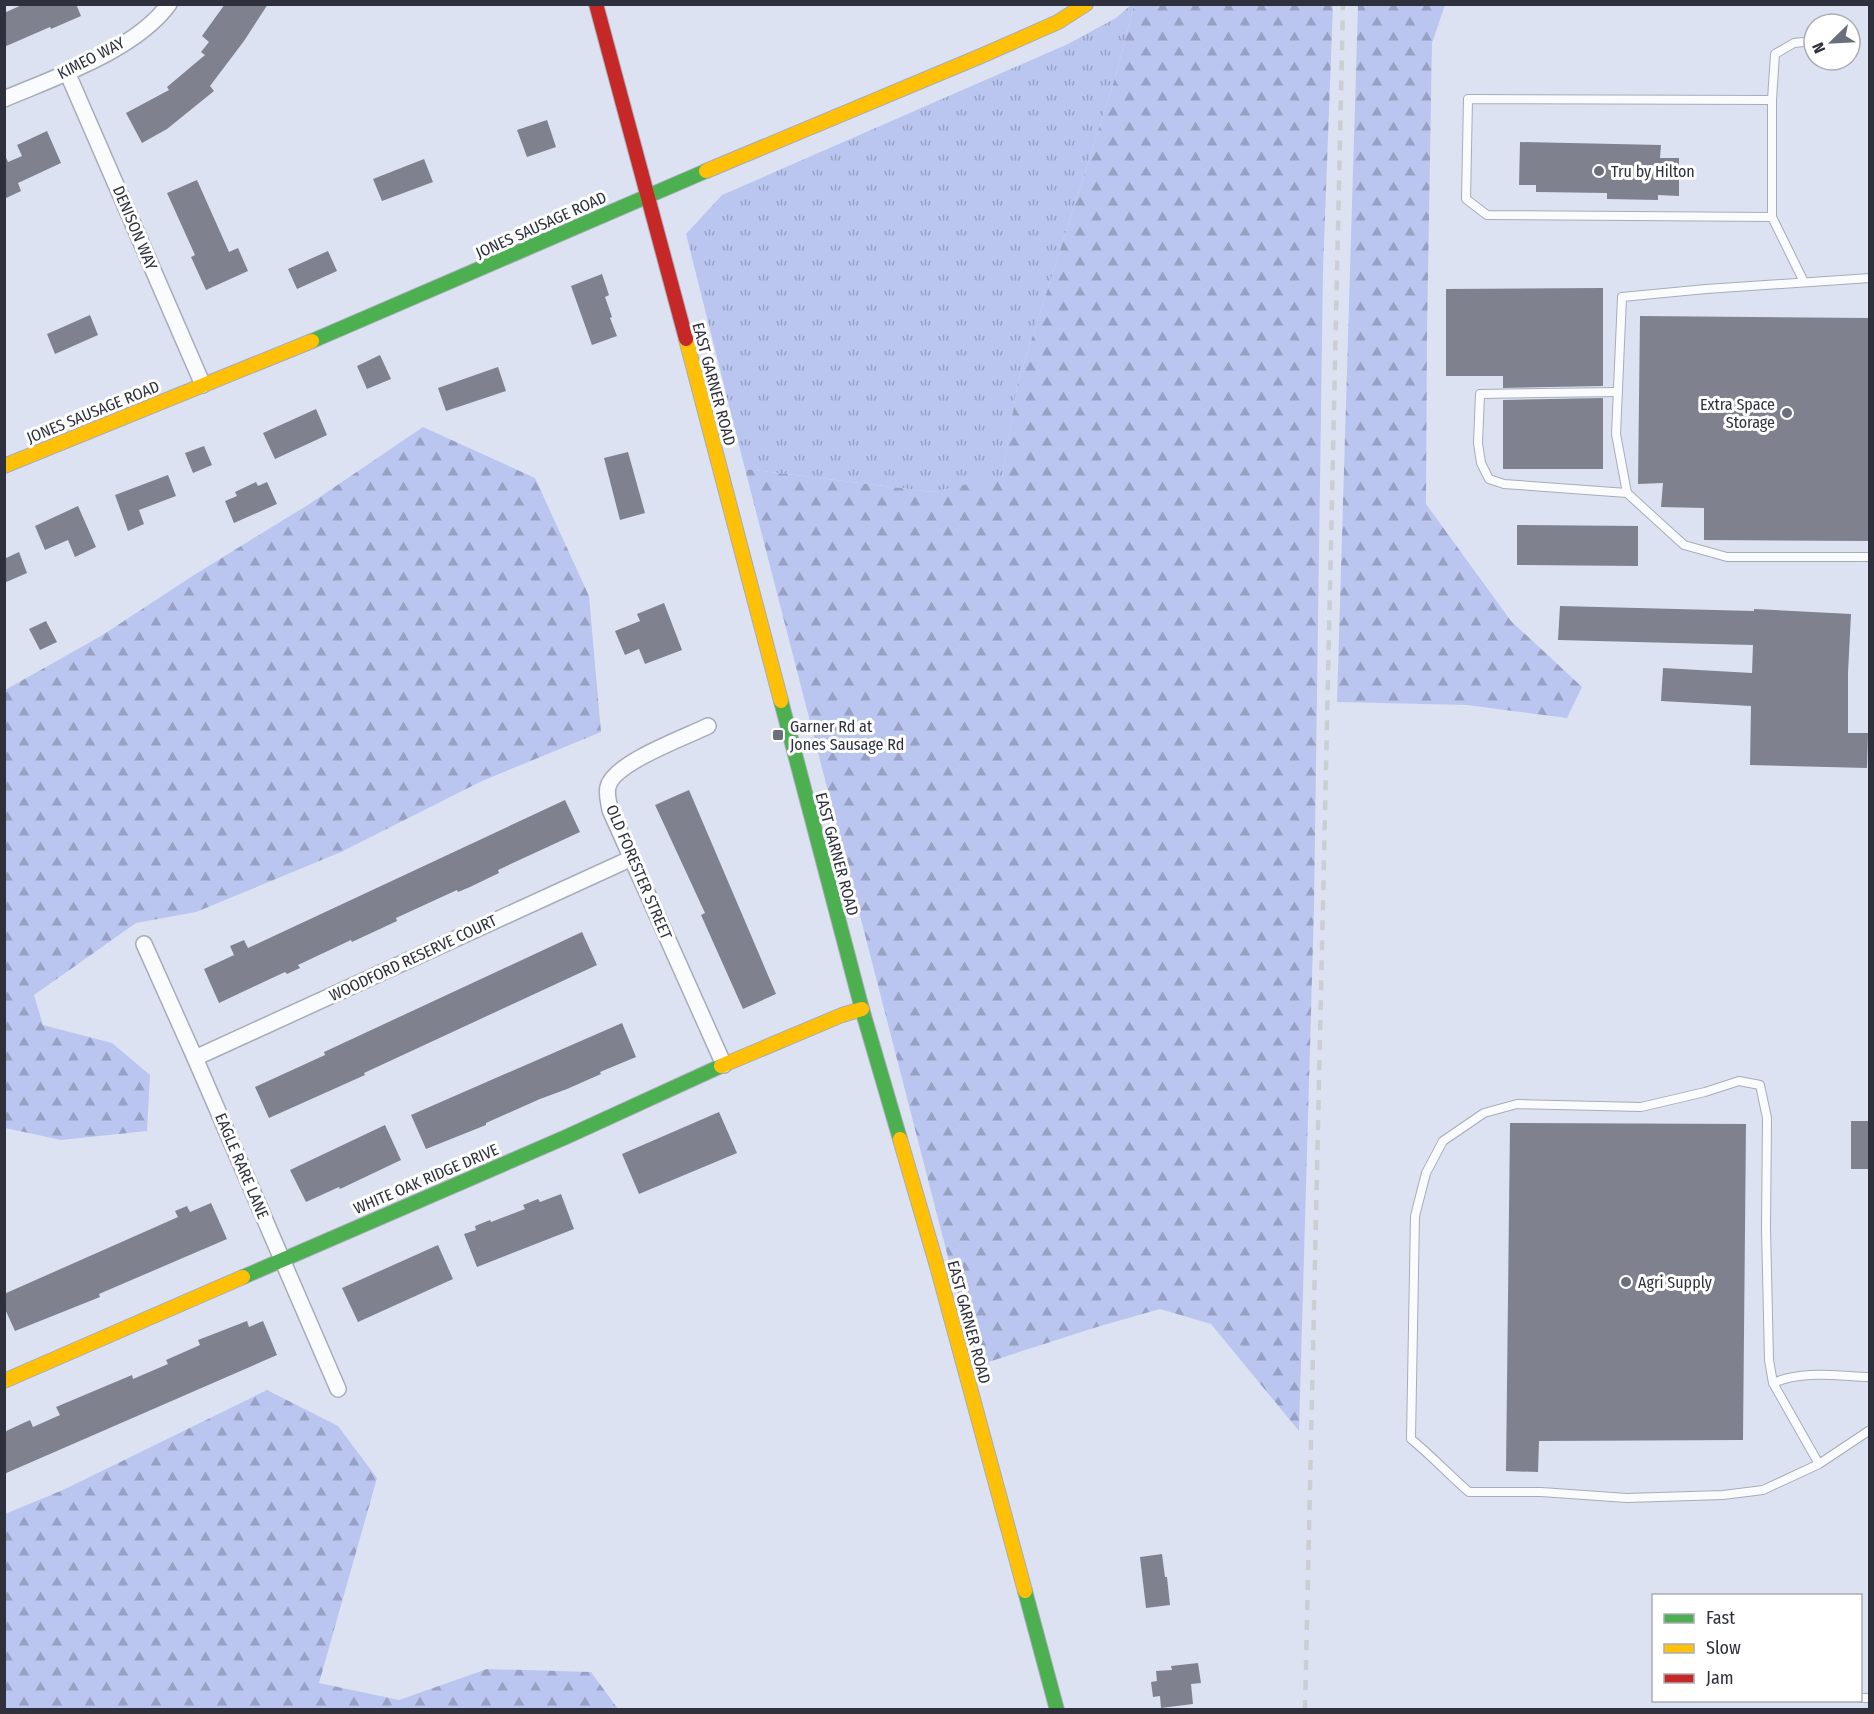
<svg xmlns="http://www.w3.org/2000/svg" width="1874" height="1714" viewBox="0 0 1874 1714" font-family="'Fira Sans Condensed',sans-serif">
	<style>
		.grass { fill: url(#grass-tufts) }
		.forest { fill: url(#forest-firs) }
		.building { fill: #7f828e }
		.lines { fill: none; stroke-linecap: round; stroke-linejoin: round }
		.lane-casing { stroke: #a8acb8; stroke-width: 10 }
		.street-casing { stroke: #a8acb8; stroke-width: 18 }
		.fast-casing { stroke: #a8acb8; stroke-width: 16 }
		.slow-casing { stroke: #a8acb8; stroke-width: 16 }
		.jam-casing { stroke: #a8acb8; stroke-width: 16 }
		.lane { stroke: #fafbfd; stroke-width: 8 }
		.street { stroke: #fafbfd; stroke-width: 15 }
		.fast { stroke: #4caf50; stroke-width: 14 }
		.slow { stroke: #ffc107; stroke-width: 14 }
		.jam { stroke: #c62828; stroke-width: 14 }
		.rail { stroke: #cdced3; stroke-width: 4.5; stroke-dasharray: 10 10; stroke-linecap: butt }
		.poi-dot { fill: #6b6f7c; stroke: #fff; stroke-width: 2 }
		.labels { text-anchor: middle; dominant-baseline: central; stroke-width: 6; stroke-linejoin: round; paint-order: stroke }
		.street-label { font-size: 16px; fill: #2e313d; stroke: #fff }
		.poi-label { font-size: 16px; fill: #2e313d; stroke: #fff; text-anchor: start }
	</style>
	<defs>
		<pattern id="grass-tufts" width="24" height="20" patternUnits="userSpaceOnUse" patternTransform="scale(1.5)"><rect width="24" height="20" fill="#bac6f0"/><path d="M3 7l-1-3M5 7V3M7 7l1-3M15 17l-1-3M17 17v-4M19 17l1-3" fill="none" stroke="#98a1c4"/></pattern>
		<pattern id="forest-firs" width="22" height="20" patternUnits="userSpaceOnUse" patternTransform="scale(1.5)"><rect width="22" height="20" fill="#bac6f0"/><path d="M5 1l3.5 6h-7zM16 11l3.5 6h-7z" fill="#98a1c4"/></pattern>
	</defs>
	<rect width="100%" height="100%" fill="#dde2f2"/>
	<polygon class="grass" points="1131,5 1134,5 1115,78 1018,382 1002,477 933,492 745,469 686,234 722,195 1068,44 1116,18"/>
	<g class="forest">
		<polygon points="1134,5 1333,5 1323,269 1314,908 1299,1431 1211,1324 1160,1309 1097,1327 976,1366 745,469 933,492 1002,476 1018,382 1115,78"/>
		<polygon points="1358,5 1445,5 1432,43 1427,333 1426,504 1511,621 1582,687 1567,718 1467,705 1337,702"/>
		<polygon points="423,427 535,478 589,596 601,732 482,781 341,852 196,912 136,923 34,995 43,1025 112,1043 150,1075 147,1131 61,1140 5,1128 5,690 101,636 194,575 311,503"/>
		<polygon points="267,1390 338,1426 377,1478 319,1683 399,1700 487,1669 591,1672 618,1709 5,1709 5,1514 63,1490"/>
	</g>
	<g class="building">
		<polygon points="24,4 76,4 81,16 51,29 50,27 4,47 4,13"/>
		<polygon points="225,4 268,4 244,41 210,86 214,91 167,129 142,143 126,113 169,90 167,87 205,55 201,52 209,42 202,36"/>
		<polygon points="547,120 556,147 527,157 517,130"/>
		<polygon points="47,131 61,163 18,183 21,191 4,199 4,153 8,162 22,156 17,145"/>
		<polygon points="1520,142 1661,145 1660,158 1679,158 1679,196 1658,195 1658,200 1607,199 1607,193 1536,192 1536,185 1519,185"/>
		<polygon points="424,159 433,182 382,201 373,179"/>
		<polygon points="197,180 229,252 238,248 248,271 206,290 191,257 195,255 167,193"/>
		<polygon points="328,251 337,271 297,289 288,269"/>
		<polygon points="602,274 609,295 605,297 612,317 610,318 617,336 592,345 571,286"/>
		<polygon points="1603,288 1603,386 1503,388 1503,376 1446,376 1446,289"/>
		<polygon points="90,315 98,335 55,354 47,334"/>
		<polygon points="1640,316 1869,318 1869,541 1704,540 1704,508 1661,507 1663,483 1638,484"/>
		<polygon points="380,355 391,379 367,389 357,366"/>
		<polygon points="498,367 506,391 446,411 438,388"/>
		<polygon points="1603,398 1603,469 1503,469 1503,400"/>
		<polygon points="316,409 327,435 275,459 263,433"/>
		<polygon points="204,446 212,465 193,473 185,453"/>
		<polygon points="628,452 645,513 620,520 604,458"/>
		<polygon points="168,475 176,496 139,510 144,524 128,531 115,495"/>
		<polygon points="256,482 258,486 267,482 277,504 234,523 225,501 237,496 235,492"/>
		<polygon points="78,506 96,547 75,557 68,540 45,550 35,526"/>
		<polygon points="1517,525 1638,526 1638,566 1517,565"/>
		<polygon points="19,552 27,573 4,583 4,559"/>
		<polygon points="664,603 682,650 645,664 639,649 625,655 615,631 640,621 637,614"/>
		<polygon points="1560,606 1754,611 1754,609 1851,614 1848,673 1848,733 1868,733 1867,768 1750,765 1751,706 1661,701 1663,668 1752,673 1753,645 1558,640"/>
		<polygon points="46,621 57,642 40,650 29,629"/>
		<polygon points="689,790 776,994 743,1009 701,915 705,913 655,805"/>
		<polygon points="565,800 580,832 498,870 499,873 470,887 458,892 457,890 396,918 397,921 352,942 351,940 298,965 300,968 287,974 285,972 219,1003 204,969 234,955 230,946 244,940 248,948"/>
		<polygon points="582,932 597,965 364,1073 365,1075 269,1118 255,1087 325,1055 324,1052"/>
		<polygon points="622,1023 636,1057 600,1072 601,1074 567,1089 540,1099 486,1123 486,1125 426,1149 411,1115"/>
		<polygon points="719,1112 737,1153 639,1194 622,1154"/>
		<rect x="1851" y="1121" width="18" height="48"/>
		<polygon points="1510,1123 1746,1124 1743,1440 1539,1441 1538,1472 1506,1471"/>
		<polygon points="385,1125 401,1160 340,1189 339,1187 306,1202 290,1170"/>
		<polygon points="561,1194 574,1229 477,1267 464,1234 476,1230 475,1226 490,1220 491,1222 525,1209 523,1205 538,1199 540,1202"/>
		<polygon points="211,1203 227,1239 99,1294 100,1297 15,1331 4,1307 4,1294 178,1217 175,1211 187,1206 190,1212"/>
		<polygon points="438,1245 453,1279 358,1322 342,1288"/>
		<polygon points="247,1321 249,1327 263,1321 277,1355 4,1474 4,1432 30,1420 33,1427 60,1415 56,1407 132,1375 133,1379 168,1364 166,1360 200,1345 198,1340"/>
		<polygon points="1162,1554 1165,1577 1167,1577 1170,1605 1146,1608 1140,1557"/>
		<polygon points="1198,1663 1201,1683 1191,1684 1193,1704 1161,1708 1160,1696 1153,1697 1151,1682 1157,1681 1156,1671 1172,1670 1171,1666"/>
	</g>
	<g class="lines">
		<g class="lane-casing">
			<g id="lane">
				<polyline points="1772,217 1487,215 1466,199 1468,99 1772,100"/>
				<polyline points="1870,278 1706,289 1622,297 1616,434 1627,493 1684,545 1727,557 1870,557"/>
				<polyline points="1804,282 1772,217 1772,100 1775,54 1794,43 1814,41"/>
				<polyline points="1618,392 1480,394 1478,443 1481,463 1489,479 1504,484 1627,493"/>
				<path d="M1773,1383c30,-13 64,-7 97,-6"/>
				<path d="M1819,1464l-46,-81 -4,-23 -3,-132 1,-110 -7,-33 -21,-4 -34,11 -64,15 -124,-3 -33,9 -41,28 -17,32 -11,43 -4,223c21,17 38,36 58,53h72l86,6 96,-3 40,-5 56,-26 51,-34"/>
				<polyline points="1860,1698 1870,1698"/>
			</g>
		</g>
		<g class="street-casing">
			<g id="street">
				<polyline points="67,72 203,385"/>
				<path d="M4,99c52,-22 132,-49 165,-95"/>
				<path d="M708,726c-22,11 -95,37 -100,61 -2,7 1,16 2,23l114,255"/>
				<polyline points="144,944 195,1058 338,1389"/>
				<polyline points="195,1058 632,858"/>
			</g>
		</g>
		<g class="fast-casing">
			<g id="fast">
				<polyline points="312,341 706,171"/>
				<polyline points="781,701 862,1009 900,1139"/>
				<polyline points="243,1277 566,1137 721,1066"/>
				<polyline points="1025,1591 1057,1710"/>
			</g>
		</g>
		<g class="slow-casing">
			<g id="slow">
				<polyline points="706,171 981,56 1058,22 1086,4"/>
				<polyline points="686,339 781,701"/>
				<polyline points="4,466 312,341"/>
				<polyline points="721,1066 842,1015 862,1009"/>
				<polyline points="900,1139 937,1266 1025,1591"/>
				<polyline points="4,1381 243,1277"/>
			</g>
		</g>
		<g class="jam-casing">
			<polyline id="jam" points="596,4 686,339"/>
		</g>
		<use href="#lane" class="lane"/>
		<use href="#street" class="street"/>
		<use href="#fast" class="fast"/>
		<use href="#slow" class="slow"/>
		<use href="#jam" class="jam"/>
		<polyline class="rail" points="1305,1710 1343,4"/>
	</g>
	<g class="poi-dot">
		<circle cx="1599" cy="171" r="6"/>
		<circle cx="1787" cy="413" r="6"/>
		<rect x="772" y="729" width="12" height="12" rx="3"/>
		<circle cx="1626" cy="1282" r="6"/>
	</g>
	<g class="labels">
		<g class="street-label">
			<text transform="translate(91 58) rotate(-27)">KIMEO WAY</text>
			<text transform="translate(541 225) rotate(-24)">JONES SAUSAGE ROAD</text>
			<text transform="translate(135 228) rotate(67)">DENISON WAY</text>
			<text transform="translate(714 384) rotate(75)">EAST GARNER ROAD</text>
			<text transform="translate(93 412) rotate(-22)">JONES SAUSAGE ROAD</text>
			<text transform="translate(837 854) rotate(75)">EAST GARNER ROAD</text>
			<text transform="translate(639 872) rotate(67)">OLD FORESTER STREET</text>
			<text transform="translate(413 958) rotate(-25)">WOODFORD RESERVE COURT</text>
			<text transform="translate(242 1166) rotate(67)">EAGLE RARE LANE</text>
			<text transform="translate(426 1179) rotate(-23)">WHITE OAK RIDGE DRIVE</text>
			<text transform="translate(969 1322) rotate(75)">EAST GARNER ROAD</text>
		</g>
		<g class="poi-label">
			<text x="1611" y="171">Tru by Hilton</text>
			<text x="1775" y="404" text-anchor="end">Extra Space<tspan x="1775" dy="18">Storage</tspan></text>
			<text x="790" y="726">Garner Rd at<tspan x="790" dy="18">Jones Sausage Rd</tspan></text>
			<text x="1638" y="1282">Agri Supply</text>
		</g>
	</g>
	<rect width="1874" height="1714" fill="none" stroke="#2e313d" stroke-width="12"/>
	<rect x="1652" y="1594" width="210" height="108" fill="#ffffff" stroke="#abadb1" stroke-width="1.5"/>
	<rect x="1664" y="1614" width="30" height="9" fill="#4caf50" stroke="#abadb1" stroke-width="1.5"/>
	<text x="1706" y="1624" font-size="18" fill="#2e313d">Fast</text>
	<rect x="1664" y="1644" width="30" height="9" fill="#ffc107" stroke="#abadb1" stroke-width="1.5"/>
	<text x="1706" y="1654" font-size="18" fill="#2e313d">Slow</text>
	<rect x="1664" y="1674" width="30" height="9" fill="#c62828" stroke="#abadb1" stroke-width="1.5"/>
	<text x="1706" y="1684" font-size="18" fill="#2e313d">Jam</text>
	<g transform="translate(1832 42) rotate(246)"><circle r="28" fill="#ffffff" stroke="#abadb1" stroke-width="1.5"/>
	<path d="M0-4.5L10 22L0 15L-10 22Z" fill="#6b6f7c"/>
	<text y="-9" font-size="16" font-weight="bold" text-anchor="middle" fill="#2e313d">N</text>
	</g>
</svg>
